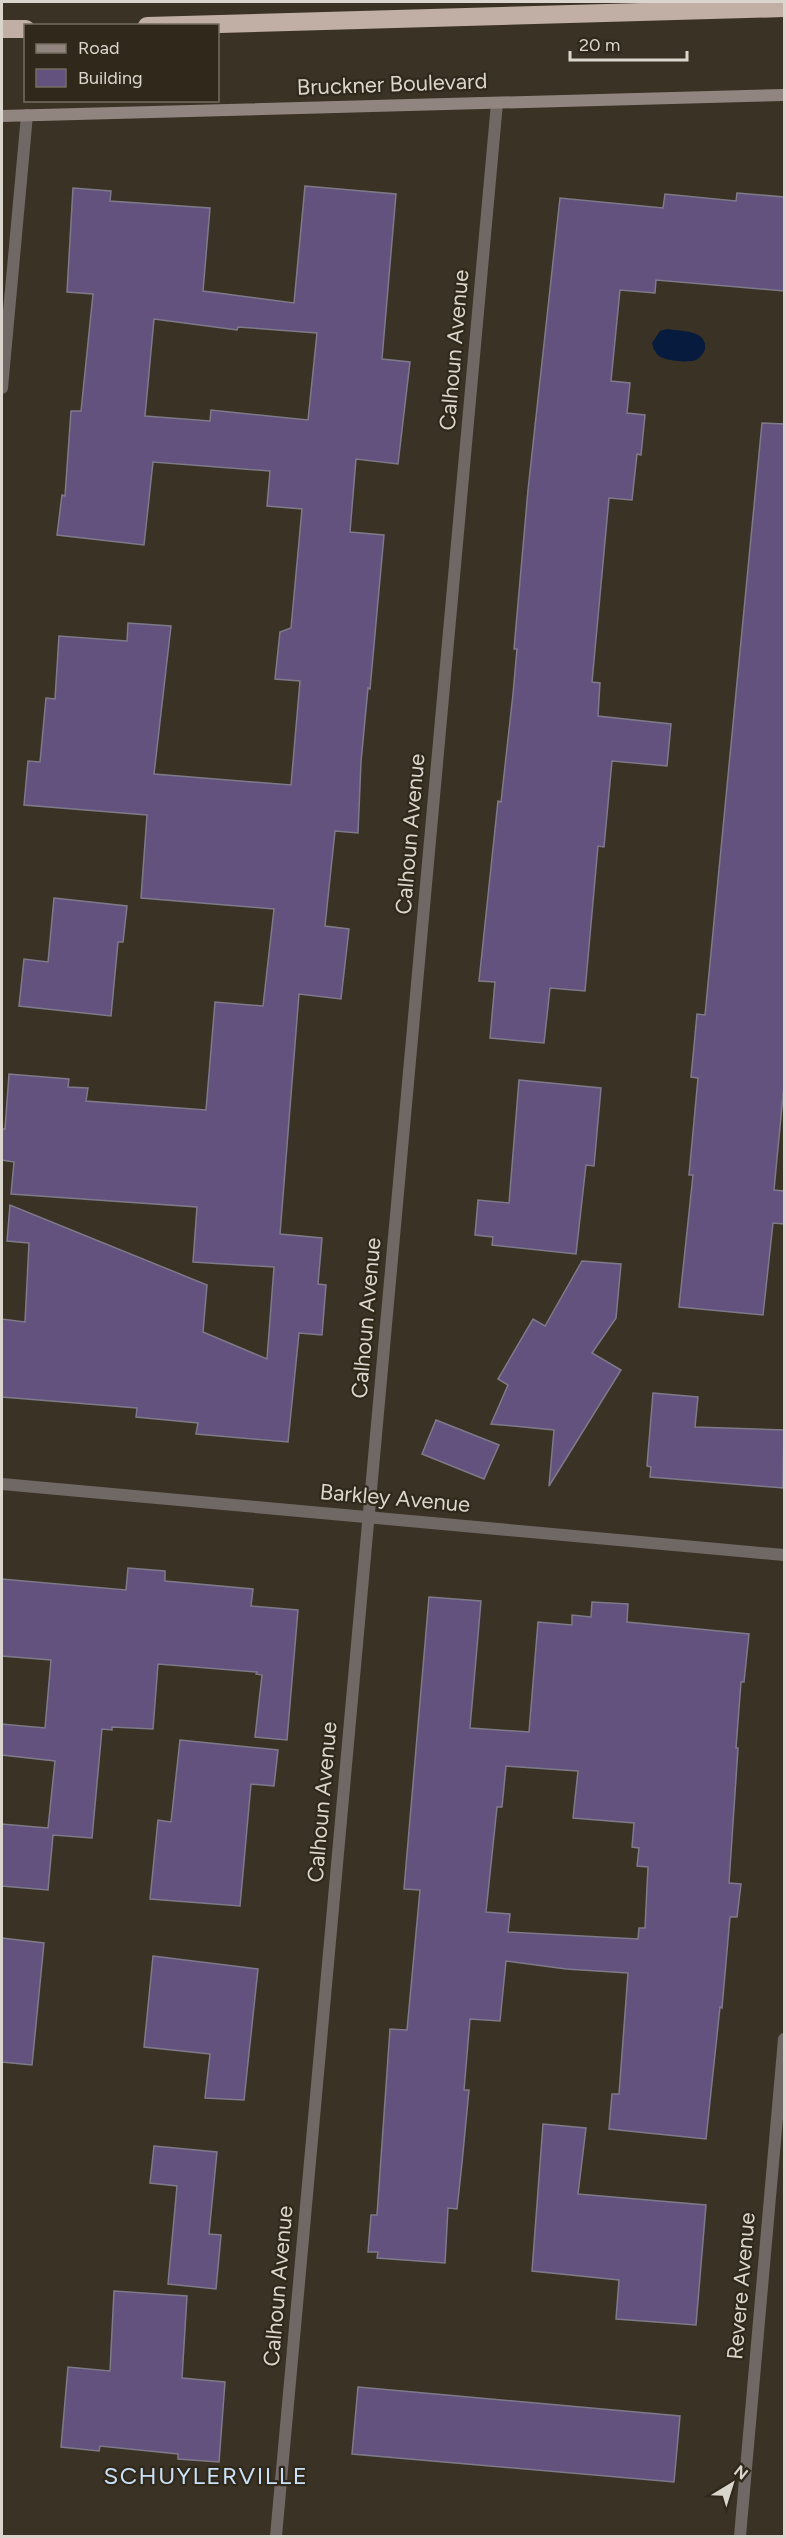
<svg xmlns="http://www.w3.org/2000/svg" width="786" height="2538" viewBox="0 0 786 2538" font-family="Figtree,sans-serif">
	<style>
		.water { fill: #061b3d }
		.building { fill: #62527d; stroke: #7f7a8a; stroke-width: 1.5; fill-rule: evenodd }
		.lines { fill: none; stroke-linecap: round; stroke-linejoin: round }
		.street { stroke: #706864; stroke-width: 12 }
		.secondary { stroke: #91857f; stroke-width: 12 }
		.highway { stroke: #c1afa5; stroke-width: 18 }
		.labels { text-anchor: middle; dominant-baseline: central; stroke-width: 4.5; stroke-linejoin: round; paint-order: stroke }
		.street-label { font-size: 22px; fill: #dbd6cd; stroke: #30281b }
		.neighbourhood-label { font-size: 24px; letter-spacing: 1.5px; fill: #c9e1f7; stroke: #30281b }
	</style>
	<rect width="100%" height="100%" fill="#3a3225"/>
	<path class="water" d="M667,329c13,2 41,1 38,20 -1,4 -5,9 -9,11 -8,3 -30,1 -37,-4 -4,-3 -6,-8 -7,-13l8,-12z"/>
	<g class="building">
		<path d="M305,186l91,8 -14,165 28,3 -12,102 -42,-5 -6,73 34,3 -14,154 -2,-1 -7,74 -3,71 -23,-2 -10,95 24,3 -8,70 -42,-5 -19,240 42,4 -4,46 8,1 -4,50 -23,-2 -11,109 -92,-8 2,-11 -62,-6 1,-9 -135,-11v-78l23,3 4,-79 -22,-2 3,-36 197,80 -4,47 64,27 7,-92 -81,-5 4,-55 -186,-13 3,-32 -12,-2v-31h3l4,-55 60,5 -1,8 20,1 -2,13 120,9 9,-108 48,4 11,-97 -133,-11 6,-83 -123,-10 4,-44 12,1 6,-64 9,1 4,-63 68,5 1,-18 43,3 -17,148 137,11 9,-104 -25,-2 5,-47 11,-4 11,-119 -35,-3 3,-35 -117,-9 -9,83 -87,-10 5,-40 3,1 6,-85h10l12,-117 -26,-2 6,-104 38,3 -1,10 100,7 -7,83 91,12zM154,319l83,11 1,-3 79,6 -9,87 -97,-10 -1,11 -65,-5z"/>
		<polygon points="737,193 784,197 784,291 656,280 655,293 620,290 611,381 630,383 627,413 645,415 641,455 637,454 632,500 609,498 592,682 600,683 598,716 671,724 667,766 612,761 604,847 598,846 585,991 550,988 544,1043 490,1038 495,982 479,981 498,801 501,802 513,694 517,649 514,649 528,490 560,198 663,208 665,194 736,201"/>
		<polygon points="762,423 784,424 784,1085 774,1190 784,1191 784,1224 773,1223 763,1315 679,1307 693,1175 689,1175 698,1078 691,1077 694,1046 697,1014 705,1015"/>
		<polygon points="54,898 127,906 123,942 118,942 111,1016 19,1006 24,959 48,962"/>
		<polygon points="519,1080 601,1088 594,1166 586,1165 576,1254 492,1245 493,1237 475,1235 478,1200 509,1203"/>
		<polygon points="582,1261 621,1264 616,1318 592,1353 621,1370 549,1486 554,1430 491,1424 508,1385 498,1379 533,1319 545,1326"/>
		<polygon points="653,1393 698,1397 695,1427 784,1430 783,1488 650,1477 651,1467 647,1466"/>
		<polygon points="436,1420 499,1445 484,1479 422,1454"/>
		<polygon points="128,1568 165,1571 165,1581 253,1589 251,1606 298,1610 287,1740 255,1737 262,1675 256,1674 257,1672 158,1664 153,1729 112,1727 112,1730 102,1729 92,1838 53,1835 48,1890 2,1886 2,1824 48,1828 55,1761 2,1755 2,1724 45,1728 51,1660 2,1656 2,1579 126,1590"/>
		<path d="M429,1597l52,4 -11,127 59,4 9,-110 34,3v-10l19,2 1,-15 36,2 -1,18 122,12 -5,48h-3l-5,66h2l-9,135 12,1 -4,33h-7l-8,91 -2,-1 -14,132 -97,-10 3,-35h7l9,-121 -62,-4 -60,-8 -6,60 -30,-2 -6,71h5l-7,73 -5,46 -9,-1 -3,55 -68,-5 1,-6h-10l3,-37h6l13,-186 17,1 13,-140 -16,-1zM506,1766l72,5 -5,47 61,5 -2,24 7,1 -2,18 11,1 -3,61h-6l-1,11 -130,-7 2,-18 -24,-2 11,-105h5z"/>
		<polygon points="180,1740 278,1750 274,1786 251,1784 240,1906 150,1899 158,1820 171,1822"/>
		<polygon points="2,1938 44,1943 32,2065 2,2062"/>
		<polygon points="153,1956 258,1969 244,2100 205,2098 210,2054 144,2047"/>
		<polygon points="543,2124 586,2128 578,2194 706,2205 696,2325 616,2319 619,2280 532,2271"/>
		<polygon points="154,2146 217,2152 209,2234 221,2235 216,2289 168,2284 177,2186 150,2183"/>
		<polygon points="114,2291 187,2296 182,2378 225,2382 219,2462 178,2459 178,2454 100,2446 99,2451 61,2447 68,2367 110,2371"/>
		<polygon points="358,2387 680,2416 674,2482 352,2454"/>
	</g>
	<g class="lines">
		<g class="street">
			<polyline points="2,388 27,115"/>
			<polyline points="2,1484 784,1555"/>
			<polyline points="276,2536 497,103"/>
			<polyline points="740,2536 784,2039"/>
		</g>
		<polyline class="secondary" points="2,116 784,95"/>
		<g class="highway">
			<polyline points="147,26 784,8"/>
			<polyline points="2,29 26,29"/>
		</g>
	</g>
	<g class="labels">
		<g class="street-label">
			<text transform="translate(392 84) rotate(-2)">Bruckner Boulevard</text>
			<text transform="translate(454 350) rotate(-85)">Calhoun Avenue</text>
			<text transform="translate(410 834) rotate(-85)">Calhoun Avenue</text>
			<text transform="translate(366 1318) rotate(-85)">Calhoun Avenue</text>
			<text transform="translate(395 1498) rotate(5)">Barkley Avenue</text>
			<text transform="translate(322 1802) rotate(-85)">Calhoun Avenue</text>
			<text transform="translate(278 2286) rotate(-85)">Calhoun Avenue</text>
			<text transform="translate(741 2286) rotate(-85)">Revere Avenue</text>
		</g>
		<g class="neighbourhood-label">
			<text x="206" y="2475">SCHUYLERVILLE</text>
		</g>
	</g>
	<rect width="786" height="2538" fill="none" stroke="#dbd6cd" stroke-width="6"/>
	<rect x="24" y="24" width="195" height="78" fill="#30281b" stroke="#746e62" stroke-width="1.5"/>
	<rect x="36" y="44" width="30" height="9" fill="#91857f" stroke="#746e62" stroke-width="1.5"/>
	<text x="78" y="54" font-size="18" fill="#dbd6cd">Road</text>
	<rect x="36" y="69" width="30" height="18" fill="#62527d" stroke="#746e62" stroke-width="1.5"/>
	<text x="78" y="84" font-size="18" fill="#dbd6cd">Building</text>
	<g transform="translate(732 2484) rotate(38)" stroke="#30281b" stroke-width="4.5" paint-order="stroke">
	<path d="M0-4.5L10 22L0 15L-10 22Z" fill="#dbd6cd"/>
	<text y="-9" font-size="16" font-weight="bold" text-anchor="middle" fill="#dbd6cd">N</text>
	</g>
	<path d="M570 51v9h117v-9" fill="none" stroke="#dbd6cd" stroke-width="3"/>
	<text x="579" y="51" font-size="18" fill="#dbd6cd" stroke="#30281b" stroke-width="4.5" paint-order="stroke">20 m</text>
</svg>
